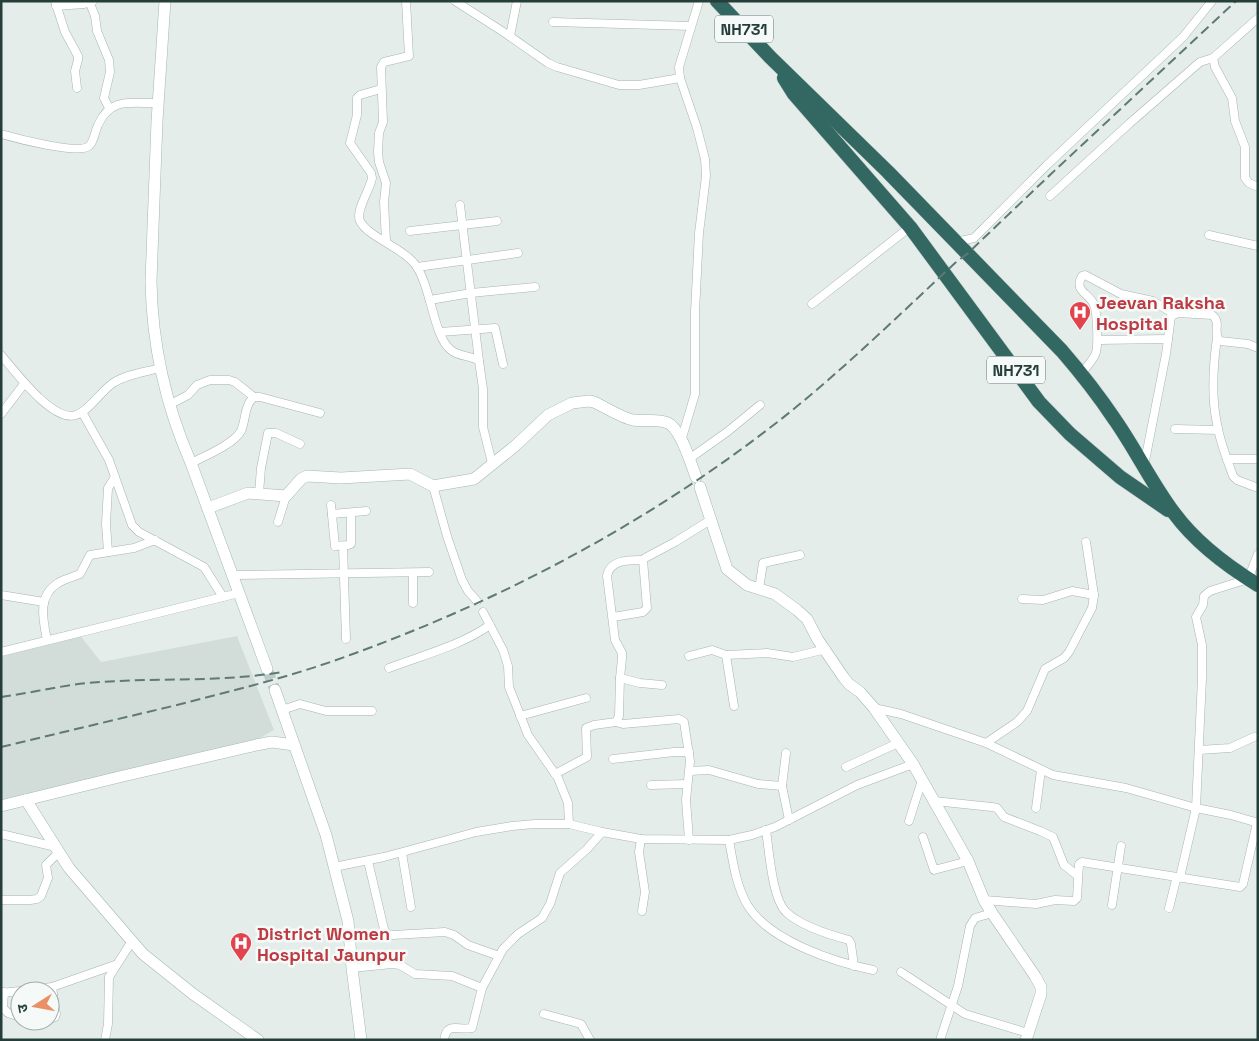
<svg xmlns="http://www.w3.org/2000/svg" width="1259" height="1041" viewBox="0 0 1259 1041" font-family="'Space Grotesk','Noto Sans Devanagari',sans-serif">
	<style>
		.built { fill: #d2ddd9 }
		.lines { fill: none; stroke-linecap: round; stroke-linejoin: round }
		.secondary-tunnel { stroke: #becac7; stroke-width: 11; stroke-dasharray: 11 5.5; stroke-linecap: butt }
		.street-casing { stroke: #a7b5b1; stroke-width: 9 }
		.secondary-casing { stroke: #a3b8b2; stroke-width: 12 }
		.highway-casing { stroke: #c2c9c8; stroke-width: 15 }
		.street { stroke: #fff; stroke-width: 8 }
		.secondary { stroke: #fff; stroke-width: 11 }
		.highway { stroke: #326861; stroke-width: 14 }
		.rail { stroke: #5f7974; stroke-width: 2; stroke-dasharray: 10 5; stroke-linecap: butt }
		.labels { text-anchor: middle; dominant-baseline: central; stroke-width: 5; stroke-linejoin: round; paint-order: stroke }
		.shield { fill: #f5f9f7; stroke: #637672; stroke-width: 1 }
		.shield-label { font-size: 16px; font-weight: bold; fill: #253e39 }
		.health-label { font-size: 18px; font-weight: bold; fill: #be3a42; stroke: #f5f9f7; text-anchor: start }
	</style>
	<rect width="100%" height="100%" fill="#e4edea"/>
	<polygon class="built" points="79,634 101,662 237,636 274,730 253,742 1,800 1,655"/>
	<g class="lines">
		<polyline class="secondary-tunnel" points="267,669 275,690"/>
		<g class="street-casing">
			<g id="street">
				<polyline points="55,1 65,32 78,56 78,60 75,71 77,88"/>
				<polyline points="89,1 95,16 97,31 109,60 110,72 104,98 109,108"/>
				<polyline points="455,1 505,33 548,63 557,67 619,85 639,85 680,78"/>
				<polyline points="56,6 84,4 93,1"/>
				<polyline points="1258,18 1213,58 1215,67 1232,98 1235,121 1245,147 1245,178 1249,183 1258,187"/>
				<polyline points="553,22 691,26"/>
				<polyline points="510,36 517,1"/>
				<path d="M381,89l-21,6 -3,3v17l-7,28 21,30 1,5c-2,12 -17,33 -12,43 7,15 42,27 54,42 17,20 19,74 37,87 8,7 20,5 28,11l4,28v38l9,36"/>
				<path d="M1,134c14,4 78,21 88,12 5,-4 6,-15 9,-21 13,-29 34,-21 60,-22"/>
				<polyline points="1050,196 1130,123 1200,62 1213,58"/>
				<polyline points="460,205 479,361"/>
				<polyline points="410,231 497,221"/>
				<polyline points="1209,235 1258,246"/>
				<polyline points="386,241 384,202 386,183 379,162 378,152 379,133 383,122 381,67 384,62 409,56 406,1"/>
				<polyline points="956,242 974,238 1047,165 1183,37 1212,1"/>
				<polyline points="417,267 518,253"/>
				<polyline points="430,300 471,293 535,287"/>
				<polyline points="812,304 910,227"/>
				<polyline points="440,332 495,328 503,364"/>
				<path d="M1217,338c-4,28 -6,58 0,86 3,18 10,35 16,52l4,4 21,8"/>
				<polyline points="1098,340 1168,339"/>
				<path d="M1,355c13,15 52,68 75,60 13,-4 25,-24 37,-32 14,-9 32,-11 47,-15"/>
				<path d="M1081,374c5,-6 11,-13 14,-19 4,-7 2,-43 -1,-50 -4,-12 -21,-13 -12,-29l3,-1 36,19 32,7 21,13"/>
				<polyline points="169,405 188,395 197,385 210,380 229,380 235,382 254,397"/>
				<polyline points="82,412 109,460 132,525 139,532 204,567 223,597"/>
				<polyline points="1,414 24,384"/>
				<polyline points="1175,429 1218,430"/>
				<polyline points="681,441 695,394 695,312 699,233 706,176 705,159 697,128 680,78 679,67 699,1"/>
				<polyline points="689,459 727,432 760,405"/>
				<polyline points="1227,459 1258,459"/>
				<path d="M191,463c14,-7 43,-19 50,-32 5,-11 3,-26 13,-34h6l60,16"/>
				<path d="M1144,466l22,-112 5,-38 7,-3 34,2c10,7 0,18 8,26l28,3 10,4"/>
				<polyline points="433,486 447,536 462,580 468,591 477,601"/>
				<polyline points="259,493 261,468 268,433 276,433 300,444"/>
				<polyline points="331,505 335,546 348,545 351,544 351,513"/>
				<polyline points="332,514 366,511"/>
				<polyline points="278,522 286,496"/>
				<polyline points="343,546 346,639"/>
				<polyline points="108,552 106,524 108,488 115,477"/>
				<polyline points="232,575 429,572"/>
				<polyline points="759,589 763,563 800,555"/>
				<polyline points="1,595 44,602"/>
				<polyline points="1022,599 1043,600 1072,591 1094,595"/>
				<polyline points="413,603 413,573"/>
				<polyline points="483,612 503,650 508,666 509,687 528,735 558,778 568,803 569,824"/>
				<polyline points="613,617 643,612 647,608 643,560 645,558 675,542 712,519"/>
				<path d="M47,640c-4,-20 -10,-44 11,-57 7,-4 15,-6 22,-9l10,-19 44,-7 21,-8"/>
				<polyline points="1,652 239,593"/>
				<polyline points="726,655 734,706"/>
				<polyline points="689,656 712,650 726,655 767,653 793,657 826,649"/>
				<path d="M389,668c34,-13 71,-22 101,-43"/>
				<polyline points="620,678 640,683 662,685"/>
				<polyline points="874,708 901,714 986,743 1053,775 1126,788 1196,808 1231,815 1258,823"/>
				<polyline points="282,710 300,704 326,711 372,711"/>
				<polyline points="520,716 586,698"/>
				<polyline points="616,722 623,724 679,719 684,722 690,761 686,800 689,840"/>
				<polyline points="986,743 1017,722 1027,711 1045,669 1064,658 1069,652 1092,608 1094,595 1086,542"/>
				<polyline points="1199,750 1230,748 1254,737"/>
				<polyline points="786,753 782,786 789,820"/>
				<polyline points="613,759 674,752 689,752"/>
				<polyline points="846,767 898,743"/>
				<polyline points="690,771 709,770 758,784 782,786"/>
				<path d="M555,774l32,-17 -1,-29 8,-3 22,-3 3,-6 1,-38 2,-20v-5l-7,-13 -8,-64c3,-17 23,-16 36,-16"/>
				<polyline points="651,785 687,784"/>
				<polyline points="934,801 992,807 997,808 1004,817 1040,831 1053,837 1064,865 1078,876"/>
				<polyline points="1036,808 1041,770"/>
				<polyline points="909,821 922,780"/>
				<path d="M766,830c3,20 6,68 20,82 15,14 44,23 63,28l2,4 3,22"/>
				<polyline points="1,834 56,847"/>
				<polyline points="923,837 934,870 968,861"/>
				<polyline points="641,839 639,852 645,892 642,911"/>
				<path d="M729,840c4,22 7,46 19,66 22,35 86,56 125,64"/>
				<polyline points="402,853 411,907"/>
				<polyline points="368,861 384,929 387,934 393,935 445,932 454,935 468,945 499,956"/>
				<polyline points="334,867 384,857 476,832 512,826 535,824 569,824 602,832 641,839 729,840 752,835 775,827 857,785 913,764"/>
				<polyline points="1,900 30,900 37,899 41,896 48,878 46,865 59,852"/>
				<polyline points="984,900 1036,904 1055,900 1074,901 1077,898 1079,864 1082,862 1240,887 1243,884 1257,823"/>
				<polyline points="1112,905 1121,846"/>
				<polyline points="1169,908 1176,880 1180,877 1196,808 1202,678 1202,645 1196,617 1203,605 1204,596 1210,591 1248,579 1258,554"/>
				<polyline points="352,968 392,964 400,965 415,974 452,976 482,988"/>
				<polyline points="901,972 965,1014 1028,1033"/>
				<polyline points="24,991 52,987 115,965"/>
				<polyline points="4,992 3,1008 8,1013 20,1017"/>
				<polyline points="1,993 20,991"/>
				<polyline points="544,1014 581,1024 590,1040"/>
				<polyline points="50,1019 55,1017 56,1014 52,987"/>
				<polyline points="105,1040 108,1024 109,977 132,941"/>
				<path d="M444,1040c3,-19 14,-9 28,-12l10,-40 21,-39 15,-15 24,-16 8,-14 10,-31 27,-24 15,-17"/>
				<polyline points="940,1040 958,986 970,926 975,918 992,913"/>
			</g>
		</g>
		<g class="secondary-casing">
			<g id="secondary">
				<path d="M165,1l-8,120 -6,160c1,63 15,125 40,182l76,206"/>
				<polyline points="700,487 727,569 747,585 775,594 797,610 807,619 818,640 844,678 849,684 860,692 874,708 913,764 968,861 984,900 992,913 1035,976 1041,987 1041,994 1026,1040"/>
				<path d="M208,508l40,-15 38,3 15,-17 6,-3 34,2 69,-4 23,12 41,-7 41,-33 33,-31 24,-12 17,-2 5,1c11,5 28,16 39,18 11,2 24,-2 35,3 13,6 23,41 28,54"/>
				<polyline points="275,690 326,835 348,921 352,968 361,1040"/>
				<polyline points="26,800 69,868 143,954 193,994 258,1040"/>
				<polyline points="1,806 119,777 256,745 272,742 294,745"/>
			</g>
		</g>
		<g class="highway-casing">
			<g id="highway">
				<path d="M717,1l53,56 118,115 174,179c19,22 37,45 53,69 21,30 37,64 59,93 22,30 53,53 84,72"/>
				<polyline points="784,78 794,94 910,227 1039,402 1070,434 1120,477 1168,510"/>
			</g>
		</g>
		<use href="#street" class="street"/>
		<use href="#secondary" class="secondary"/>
		<use href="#highway" class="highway"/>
		<g class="rail">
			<path d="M1,697c29,-4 58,-11 87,-14 65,-6 130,0 194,-11"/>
			<path d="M1,747c59,-14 117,-28 176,-42 58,-15 117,-29 173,-50 155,-56 301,-134 430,-235 62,-49 118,-104 175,-157l12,-9 84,-80 185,-173"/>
		</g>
	</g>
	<defs>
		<g id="hospital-pin" transform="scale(1.125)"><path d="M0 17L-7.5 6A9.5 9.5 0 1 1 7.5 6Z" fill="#e0444e" stroke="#f5f9f7"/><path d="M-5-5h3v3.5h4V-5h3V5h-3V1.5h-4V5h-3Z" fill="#fff"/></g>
	</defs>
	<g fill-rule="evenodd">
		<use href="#hospital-pin" x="1080" y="312"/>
		<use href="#hospital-pin" x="241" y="943"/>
	</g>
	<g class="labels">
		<g class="shield">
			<rect x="715" y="15.5" width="58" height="27" rx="4"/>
			<rect x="987" y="356.5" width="58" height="27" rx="4"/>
		</g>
		<g class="shield-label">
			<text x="744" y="29">NH731</text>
			<text x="1016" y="370">NH731</text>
		</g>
		<g class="health-label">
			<text x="1096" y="302">Jeevan Raksha<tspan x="1096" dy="21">Hospital</tspan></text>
			<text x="257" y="933">District Women<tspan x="257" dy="21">Hospital Jaunpur</tspan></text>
		</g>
	</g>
	<rect width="1259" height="1041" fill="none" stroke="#253e39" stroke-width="5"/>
	<g transform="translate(35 1006) rotate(259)"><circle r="24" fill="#f5f9f7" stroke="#a2aeab"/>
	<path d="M0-4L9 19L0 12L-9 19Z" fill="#ea8f66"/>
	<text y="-8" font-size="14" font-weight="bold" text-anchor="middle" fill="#253e39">उ</text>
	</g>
</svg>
